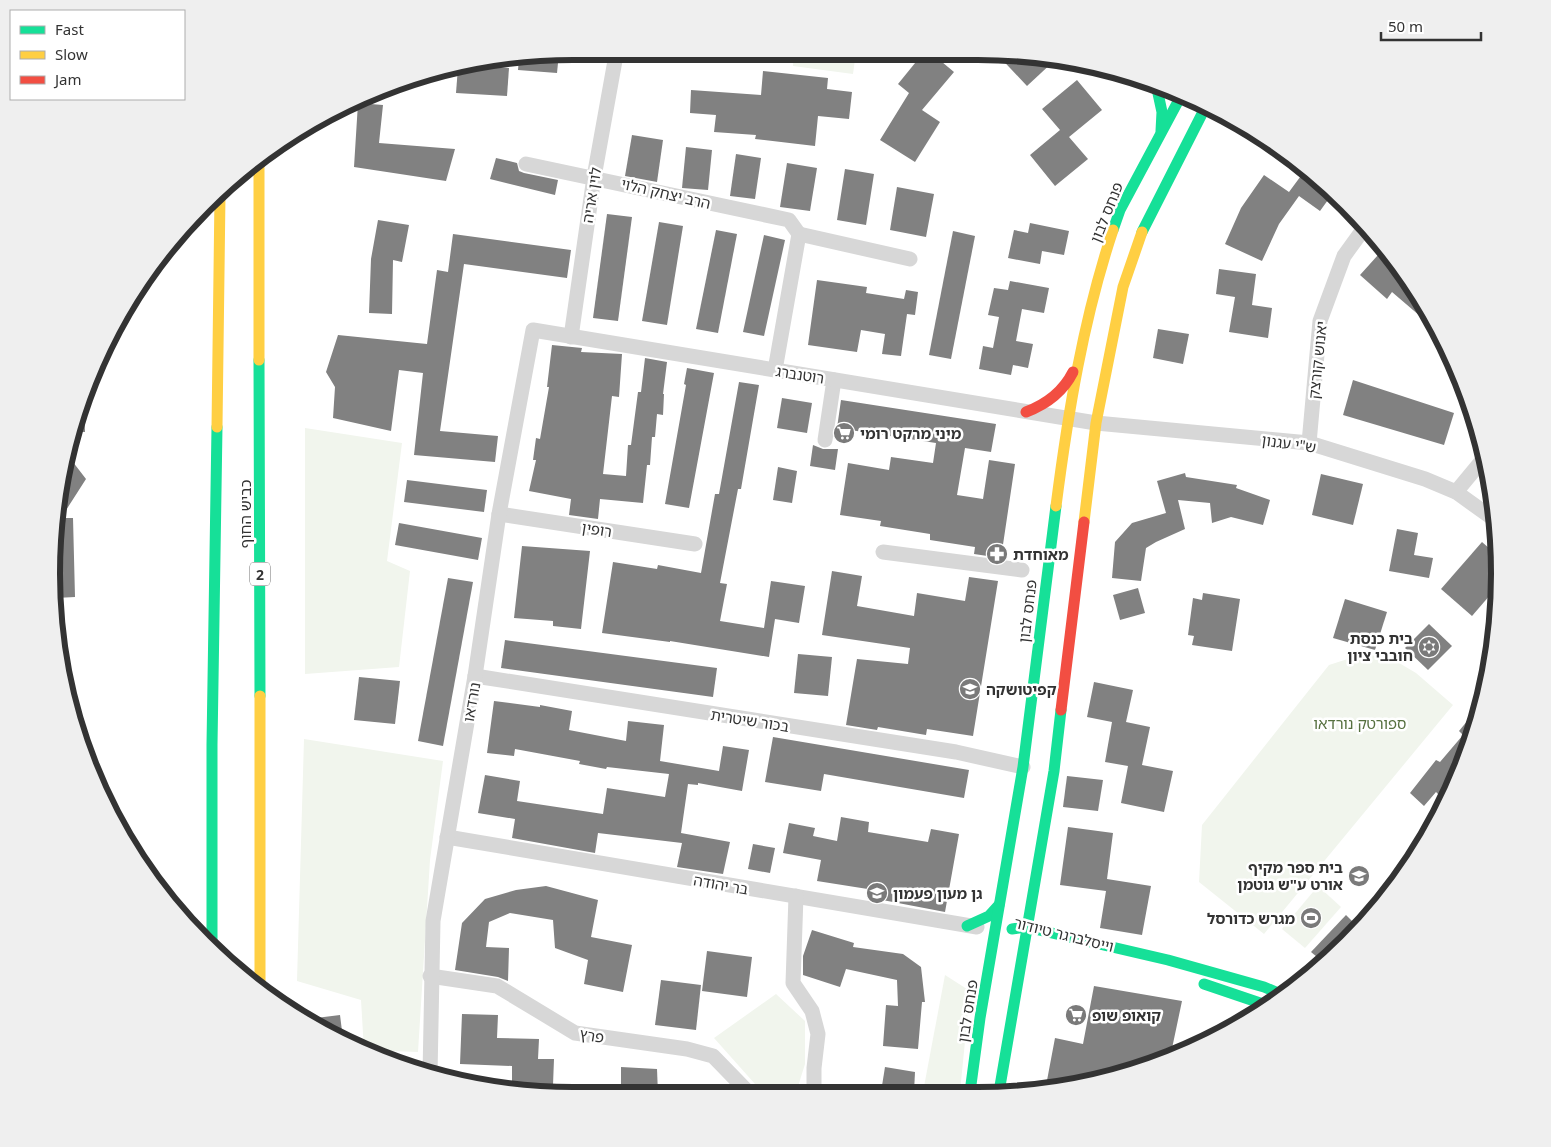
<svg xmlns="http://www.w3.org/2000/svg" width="1551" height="1147" viewBox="0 0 1551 1147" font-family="'Noto Sans','Noto Sans Hebrew',sans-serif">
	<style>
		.green { fill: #f1f5ed }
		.building { fill: #818181 }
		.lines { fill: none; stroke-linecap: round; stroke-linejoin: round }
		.street { stroke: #d7d7d7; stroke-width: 15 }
		.fast { stroke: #16e098; stroke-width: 11 }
		.slow { stroke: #ffcf43; stroke-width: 11 }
		.jam { stroke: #f24e42; stroke-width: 11 }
		.labels { text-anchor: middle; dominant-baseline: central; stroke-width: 5; stroke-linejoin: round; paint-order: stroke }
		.shield { fill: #fff; stroke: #707070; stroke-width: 1 }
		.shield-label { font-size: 14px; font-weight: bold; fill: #333 }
		.street-label { font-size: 15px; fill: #333; stroke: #fff }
		.poi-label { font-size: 15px; font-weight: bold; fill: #333; stroke: #fff; text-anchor: start }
		.park-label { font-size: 15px; fill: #56703f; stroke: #fff }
		.rim { fill: none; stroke: #333; stroke-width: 6 }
	</style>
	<rect width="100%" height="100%" fill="#fff"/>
	<g class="green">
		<polygon points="794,52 856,52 853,74 793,66"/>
		<polygon points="305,428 402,443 387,561 410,571 399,667 305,674"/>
		<polygon points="1384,654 1416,673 1453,705 1264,934 1199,882 1202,825 1329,665 1357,656"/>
		<polygon points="304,739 443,761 430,860 418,1052 364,1050 361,1000 297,981"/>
		<polygon points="1318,886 1341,907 1305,948 1282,929"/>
		<polygon points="945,975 970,991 960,1092 923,1092"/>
		<polygon points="776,994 805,1021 805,1064 796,1093 763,1093 714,1038"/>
	</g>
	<g class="building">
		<polygon points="924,52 930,52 954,72 922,110 940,122 915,162 880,140 909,93 898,84"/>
		<polygon points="995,52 1011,52 1055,60 1027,86"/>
		<polygon points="559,53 557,73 518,70 519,58"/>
		<polygon points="470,65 509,68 507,96 456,93 458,67"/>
		<polygon points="763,71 828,78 827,89 852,92 849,119 818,116 815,146 755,139 756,135 714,132 716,115 690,113 691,90 761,95"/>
		<polygon points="1077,80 1102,110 1069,137 1088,159 1055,186 1030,155 1060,130 1042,109"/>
		<polygon points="358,103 383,105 379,143 455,149 446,181 354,167"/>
		<polygon points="632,135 663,140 657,182 625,176"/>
		<polygon points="686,147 712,150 708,190 682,188"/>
		<polygon points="736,154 761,158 755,199 730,196"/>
		<polygon points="496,158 517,163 519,171 524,173 558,180 555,195 490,179"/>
		<polygon points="787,163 817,168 810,211 780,207"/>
		<polygon points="845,169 874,174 866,225 837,220"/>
		<polygon points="1306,169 1333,193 1320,211 1299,196 1279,224 1262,261 1225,244 1241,208 1264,175 1289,192"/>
		<polygon points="897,187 934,194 926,237 890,230"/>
		<polygon points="607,214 632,217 618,321 593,318"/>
		<polygon points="378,220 409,225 402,262 393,260 392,314 369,313 371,259"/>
		<polygon points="659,222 683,226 667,325 642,321"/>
		<polygon points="1030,223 1069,231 1064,255 1042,251 1040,264 1008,258 1014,230 1028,233"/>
		<polygon points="716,230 737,234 718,333 696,329"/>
		<polygon points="953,231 975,236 951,359 929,355"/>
		<polygon points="453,234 571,250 567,278 464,264 440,431 498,436 495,462 414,455 423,373 399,370 391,431 333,418 335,387 326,372 338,335 427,344 437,270 448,272"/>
		<polygon points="764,235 785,240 764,336 743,332"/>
		<polygon points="1378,255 1407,281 1436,326 1434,328 1392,292 1387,299 1360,275"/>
		<polygon points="1219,269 1256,274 1252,305 1272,308 1268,338 1229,332 1235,297 1216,294"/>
		<polygon points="817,280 867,287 866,293 904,299 906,290 918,292 915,315 907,314 901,356 882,354 885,334 861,330 857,352 808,345"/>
		<polygon points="1010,281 1049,288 1044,313 1022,309 1016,341 1033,344 1028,368 1013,365 1011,375 979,369 983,346 993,348 999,317 988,315 994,288 1008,290"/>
		<polygon points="1158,329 1189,334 1183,364 1153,358"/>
		<polygon points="552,345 582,348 581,352 622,354 619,397 612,396 603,474 626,476 628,445 631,445 638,392 641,392 645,358 667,362 663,394 664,394 663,415 657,414 655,437 652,437 650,465 647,465 643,503 600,499 598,519 569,515 571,499 529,491 536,460 533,460 536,438 540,439 549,387 547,387"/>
		<polygon points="687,368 714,373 689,508 665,504 686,385 684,384"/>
		<polygon points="1353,380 1454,413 1444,445 1343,415"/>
		<polygon points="739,382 759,385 741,489 738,489 720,583 727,584 720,621 764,628 771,581 805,586 799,623 775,619 769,657 670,641 670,642 602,633 613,562 657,569 658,565 701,573 715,494 719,494"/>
		<polygon points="84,398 85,432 71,432 84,399"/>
		<polygon points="782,398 812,403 807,433 777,428"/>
		<polygon points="841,400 996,424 991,452 965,448 957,495 983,499 989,460 1015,464 1001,558 974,554 975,547 930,540 930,534 880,526 881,521 840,515 848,463 889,470 891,457 933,463 936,443 837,428"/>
		<polygon points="813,445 823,449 838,449 835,470 810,466"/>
		<polygon points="66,453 86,479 61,518 73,518 75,597 56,598 56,505"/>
		<polygon points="778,467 797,471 792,503 773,500"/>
		<polygon points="1185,473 1186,477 1237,485 1236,488 1270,500 1263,525 1231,517 1212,523 1210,503 1178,500 1185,529 1156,542 1146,548 1141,581 1112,578 1115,542 1132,523 1166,513 1157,481"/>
		<polygon points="1321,474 1363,484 1353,525 1312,515"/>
		<polygon points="407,480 487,490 484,512 404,502"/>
		<polygon points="399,523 482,538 478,560 395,545"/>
		<polygon points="1397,529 1418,533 1414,555 1433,558 1429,578 1389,571"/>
		<polygon points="1482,542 1498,556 1497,587 1472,616 1441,589"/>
		<polygon points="522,546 590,551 581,629 553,626 553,621 514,618"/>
		<polygon points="832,571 862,576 857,606 914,616 917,593 965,601 969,577 998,581 973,736 927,729 926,735 878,727 877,730 846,725 857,659 908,664 910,648 822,635"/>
		<polygon points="448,578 473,582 443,746 418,741"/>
		<polygon points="1138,588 1145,613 1120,620 1113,595"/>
		<polygon points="1203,593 1240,599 1232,651 1192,645 1194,636 1188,635 1193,598 1202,600"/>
		<polygon points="1345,599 1387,612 1375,650 1333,638"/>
		<polygon points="1429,624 1452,646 1428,670 1405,648"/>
		<polygon points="505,640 717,668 713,697 501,668"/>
		<polygon points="798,654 832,657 828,696 794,693"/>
		<polygon points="359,677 400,681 395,724 354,720"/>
		<polygon points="1094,682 1133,690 1126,722 1150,727 1142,765 1173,771 1164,812 1121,803 1128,766 1105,762 1112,722 1087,717"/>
		<polygon points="494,701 540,707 540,705 572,711 569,730 626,741 628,721 664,725 660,761 719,771 723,746 749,750 742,791 698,783 698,785 688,784 681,833 730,842 723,874 677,867 682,843 598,833 595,853 512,838 515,819 478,813 485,775 520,781 517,801 603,814 607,788 665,797 669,774 607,767 606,769 579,764 580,761 515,749 514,756 487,753"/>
		<polygon points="1477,719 1472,741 1455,779 1440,796 1436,792 1424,806 1410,793 1436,760 1440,762 1463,735 1459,731 1468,720 1473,724"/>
		<polygon points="773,737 969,770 964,798 824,774 821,791 765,782"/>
		<polygon points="1067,776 1103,780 1098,811 1063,807"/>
		<polygon points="841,817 869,822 868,832 928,842 931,829 959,834 945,912 872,898 874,890 817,881 821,860 783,853 789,823 815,828 813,836 837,841"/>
		<polygon points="1068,827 1113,833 1107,879 1151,886 1142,935 1100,928 1106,891 1060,885"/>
		<polygon points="753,844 775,848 770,873 748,869"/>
		<polygon points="546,886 598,900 591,937 632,945 623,992 584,984 588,960 555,948 553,920 510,913 489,922 486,947 509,948 508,981 498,977 455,970 462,923 485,899 516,890"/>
		<polygon points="1346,915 1359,928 1323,962 1311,952"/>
		<polygon points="812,930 854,943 853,947 903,954 921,967 925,1002 922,1002 918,1049 883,1046 886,1005 898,1006 897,980 846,969 840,987 803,975 803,956"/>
		<polygon points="707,951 752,957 747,997 702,991"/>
		<polygon points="661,980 701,985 696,1030 655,1025"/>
		<polygon points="1094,986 1182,1001 1170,1058 1045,1091 1055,1038 1083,1044"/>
		<polygon points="462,1014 498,1015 497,1038 539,1039 538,1059 554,1059 553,1085 512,1084 512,1066 460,1064"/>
		<polygon points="340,1015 342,1031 328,1032 308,1019"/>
		<polygon points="621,1067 657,1069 658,1094 621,1094"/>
		<polygon points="885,1067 915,1072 914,1092 881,1092"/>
	</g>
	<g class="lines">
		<g class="street">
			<polyline points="526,164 789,220 799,234 775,370"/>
			<polyline points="799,234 910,259"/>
			<polyline points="571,337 594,177 616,55"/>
			<polyline points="825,440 834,380"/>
			<polyline points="1309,443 1320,321 1344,256 1365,227"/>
			<polyline points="1456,492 1485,457"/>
			<polyline points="499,514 695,544"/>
			<polyline points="883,552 1022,570"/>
			<polyline points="475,676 956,752 1023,767"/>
			<polyline points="447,837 977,927"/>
			<polyline points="796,896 793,983 812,1011 818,1034 814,1068 814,1093"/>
			<polyline points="430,976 497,986 575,1033 687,1049 713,1056 749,1093"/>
			<polyline points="430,1075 433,921 475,676 499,514 533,330 1096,423 1309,443 1425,479 1456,492 1495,520"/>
		</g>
		<g class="fast">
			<polyline points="1156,84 1162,112 1161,131"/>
			<polyline points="1113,230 1120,210 1182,94"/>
			<polyline points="1142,232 1206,106"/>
			<polyline points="259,360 260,696"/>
			<polyline points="967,926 989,916 999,905"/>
			<polyline points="1012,929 1026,927 1168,960 1264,987 1283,995"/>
			<polyline points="212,948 212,745 217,427"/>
			<polyline points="1204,984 1266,1005"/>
			<polyline points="970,1092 980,1018 1023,767 1056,506"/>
			<polyline points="999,1092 1054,771 1061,710"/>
		</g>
		<g class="slow">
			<polyline points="259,161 259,360"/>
			<polyline points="217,427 220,195"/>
			<path d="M1056,506c12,-93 27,-186 57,-276"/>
			<polyline points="1084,522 1096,423 1123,287 1142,232"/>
			<polyline points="260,696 260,987"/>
		</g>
		<g class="jam">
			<path d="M1026,412c21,-8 37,-20 47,-40"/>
			<polyline points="1061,710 1084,522"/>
		</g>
	</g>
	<defs>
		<g id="supermarket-disc" transform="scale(1.125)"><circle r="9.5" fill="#7a7a7a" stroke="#fff"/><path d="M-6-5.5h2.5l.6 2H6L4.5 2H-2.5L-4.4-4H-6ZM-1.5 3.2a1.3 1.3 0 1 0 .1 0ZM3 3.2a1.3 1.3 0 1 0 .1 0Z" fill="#fff"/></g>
		<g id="pharmacy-disc" transform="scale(1.125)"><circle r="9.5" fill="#7a7a7a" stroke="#fff"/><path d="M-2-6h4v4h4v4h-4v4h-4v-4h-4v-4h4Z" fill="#fff"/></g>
		<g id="synagogue-disc" transform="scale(1.125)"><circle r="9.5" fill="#7a7a7a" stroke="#fff"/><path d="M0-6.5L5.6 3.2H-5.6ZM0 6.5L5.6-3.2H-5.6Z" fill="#fff"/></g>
		<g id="school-disc" transform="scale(1.125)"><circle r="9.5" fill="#7a7a7a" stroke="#fff"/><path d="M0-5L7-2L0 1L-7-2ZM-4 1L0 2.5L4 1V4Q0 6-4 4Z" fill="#fff"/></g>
		<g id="stadium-disc" transform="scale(1.125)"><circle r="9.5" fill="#7a7a7a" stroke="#fff"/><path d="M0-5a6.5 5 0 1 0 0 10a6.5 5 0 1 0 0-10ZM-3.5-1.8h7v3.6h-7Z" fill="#fff"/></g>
	</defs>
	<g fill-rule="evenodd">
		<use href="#supermarket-disc" x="844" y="433"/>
		<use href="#pharmacy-disc" x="997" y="554"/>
		<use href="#synagogue-disc" x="1429" y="647"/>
		<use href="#school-disc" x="970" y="689"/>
		<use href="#school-disc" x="1359" y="876"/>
		<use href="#school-disc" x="877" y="893"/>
		<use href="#stadium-disc" x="1311" y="918"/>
		<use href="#supermarket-disc" x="1076" y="1015"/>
	</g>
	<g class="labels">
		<rect class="shield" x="250" y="562.5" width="20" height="23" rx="4"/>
		<g class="shield-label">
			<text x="260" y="574">2</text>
		</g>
		<g class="street-label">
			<text transform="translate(666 193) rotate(13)">הרב יצחק הלוי</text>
			<text transform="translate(591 195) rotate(-81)">לוין אריה</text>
			<text transform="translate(1106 212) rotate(-68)">פנחס לבון</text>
			<text transform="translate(1317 360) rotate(-84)">יאנוש קורצק</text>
			<text transform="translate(800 374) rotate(9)">רוטנברג</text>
			<text transform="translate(1289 443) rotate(8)">ש"י עגנון</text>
			<text transform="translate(245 514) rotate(-90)">כביש החוף</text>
			<text transform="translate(597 529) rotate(9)">רופין</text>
			<text transform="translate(1027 611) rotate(-83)">פנחס לבון</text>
			<text transform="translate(471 702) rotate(-80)">נורדאו</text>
			<text transform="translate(750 720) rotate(9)">בכור שיטרית</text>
			<text transform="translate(721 884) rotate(10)">בר יהודה</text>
			<text transform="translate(1064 934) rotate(14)">וייסלברגר טיודור</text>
			<text transform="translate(967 1011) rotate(-81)">פנחס לבון</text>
			<text transform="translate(592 1035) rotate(10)">פרץ</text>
		</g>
		<g class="poi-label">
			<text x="860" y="433">מיני מרקט רומי</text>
			<text x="1013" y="554">מאוחדת</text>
			<text x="1413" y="638" text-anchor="end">בית כנסת<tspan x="1413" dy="17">חובבי ציון</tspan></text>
			<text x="986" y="689">קפיטושקה</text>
			<text x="1343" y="867" text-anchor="end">בית ספר מקיף<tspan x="1343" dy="17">אורט ע"ש גוטמן</tspan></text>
			<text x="893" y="893">גן מעון פעמון</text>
			<text x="1295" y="918" text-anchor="end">מגרש כדורסל</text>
			<text x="1092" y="1015">קואופ שופ</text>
		</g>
		<g class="park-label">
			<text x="1360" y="723">ספורטק נורדאו</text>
		</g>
	</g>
	<path d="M0 0H1551V1147H0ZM573 60H978A513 513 0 0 1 1491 573V574A513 513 0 0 1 978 1087H573A513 513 0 0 1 60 574V573A513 513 0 0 1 573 60Z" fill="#efefef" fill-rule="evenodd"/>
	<path class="rim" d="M573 60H978A513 513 0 0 1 1491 573V574A513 513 0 0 1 978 1087H573A513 513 0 0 1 60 574V573A513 513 0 0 1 573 60Z"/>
	<rect x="10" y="10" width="175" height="90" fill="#ffffff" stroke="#adadad"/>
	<rect x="20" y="26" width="25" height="8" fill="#16e098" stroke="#adadad"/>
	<text x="55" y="35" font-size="15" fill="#333333">Fast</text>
	<rect x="20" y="51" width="25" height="8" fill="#ffcf43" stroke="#adadad"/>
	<text x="55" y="60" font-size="15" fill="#333333">Slow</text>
	<rect x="20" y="76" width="25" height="8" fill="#f24e42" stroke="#adadad"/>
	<text x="55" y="85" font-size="15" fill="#333333">Jam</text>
	<path d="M1381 32v8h100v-8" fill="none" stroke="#333333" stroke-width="2.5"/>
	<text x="1388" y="32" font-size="15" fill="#333333" stroke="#ffffff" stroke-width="4" paint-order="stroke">50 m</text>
</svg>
